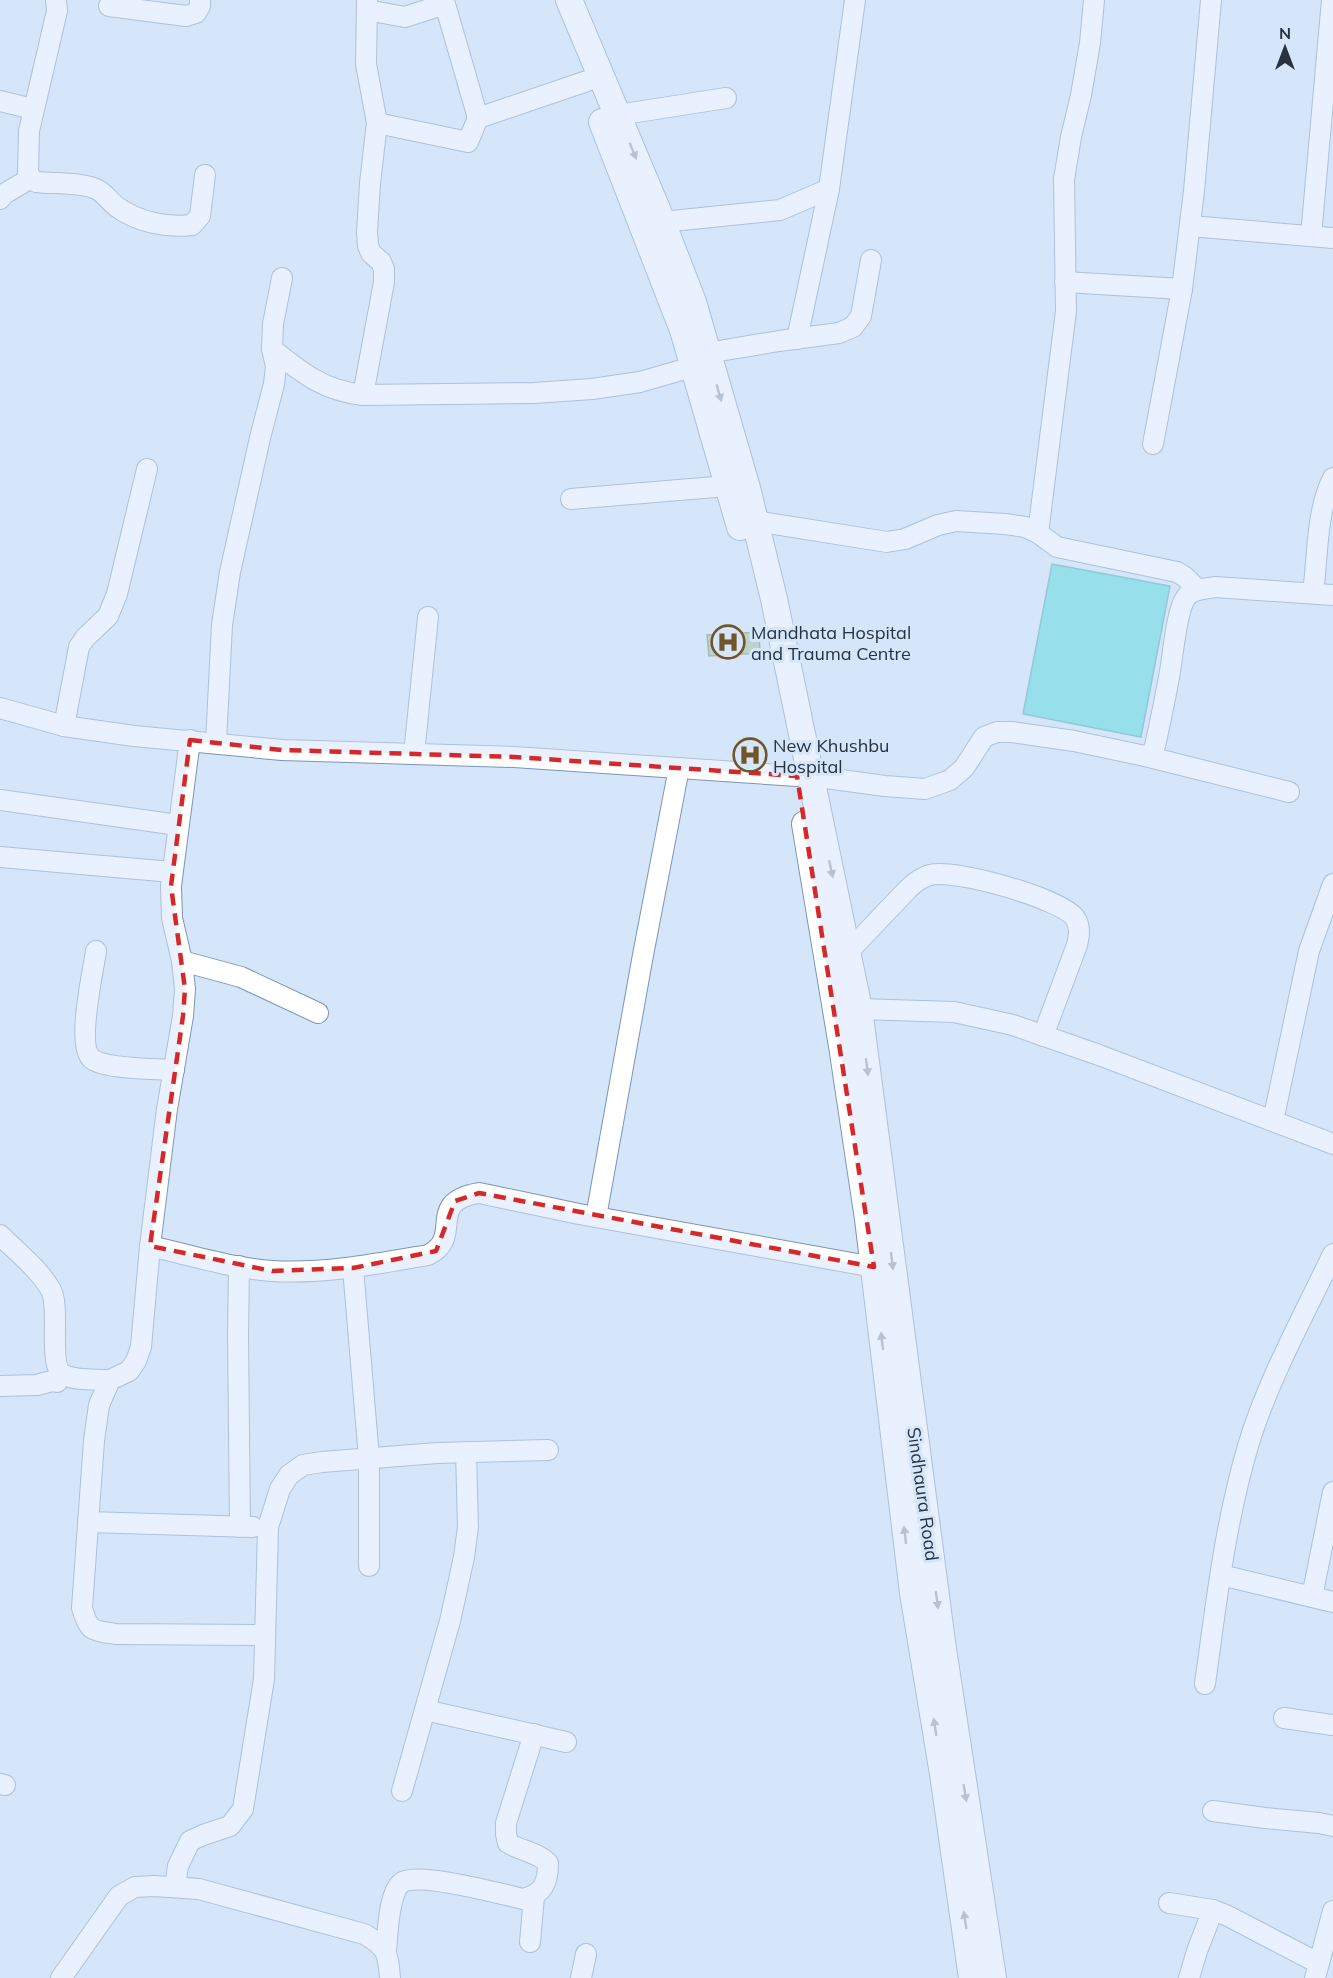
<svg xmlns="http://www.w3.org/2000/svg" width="1333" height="1978" viewBox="0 0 1333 1978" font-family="Mulish,sans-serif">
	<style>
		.water { fill: #4cd7d7; stroke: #41a6aa; stroke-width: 1.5 }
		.building { fill: #a1b995; stroke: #6f8563; stroke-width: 1.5 }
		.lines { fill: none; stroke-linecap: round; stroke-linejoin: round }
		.minor-casing { stroke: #7b95b6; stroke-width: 22 }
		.tertiary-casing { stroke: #7b95b6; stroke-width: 28 }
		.minor { stroke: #fff; stroke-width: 20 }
		.tertiary { stroke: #fff; stroke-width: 26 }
		.oneway { fill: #9498a0 }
		.marked { fill: none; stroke: #d62828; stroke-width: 4.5; stroke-dasharray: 12 8; stroke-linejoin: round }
		.labels { text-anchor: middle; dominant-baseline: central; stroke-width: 6; stroke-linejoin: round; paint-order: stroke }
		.poi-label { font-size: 18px; fill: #283240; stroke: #d5e6fb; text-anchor: start }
		.street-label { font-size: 18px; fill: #283240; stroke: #d5e6fb }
	</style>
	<rect width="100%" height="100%" fill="#d5e6fb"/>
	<polygon class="water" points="1052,564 1170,586 1141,737 1023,714"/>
	<g class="building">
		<polygon points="759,632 760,653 709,656 707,635"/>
		<polygon points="737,748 764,748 763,762 736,760"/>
	</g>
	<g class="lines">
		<g class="minor-casing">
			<g id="minor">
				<path d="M56,0l1,11 -28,120 -1,41 3,6 5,4c17,2 45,0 60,7 9,4 13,12 21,18 21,15 49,21 75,18l8,-9 5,-41"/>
				<polyline points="109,6 186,16 196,13 200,6 200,0"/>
				<polyline points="367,10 405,17 445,4 478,118"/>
				<polyline points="0,101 33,109"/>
				<polyline points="618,115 726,98"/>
				<polyline points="377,123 468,142 478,118 587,81"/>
				<polyline points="0,199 4,194 31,178"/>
				<polyline points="662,222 780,210 829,189"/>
				<polyline points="1190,226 1333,238"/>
				<polyline points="1311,236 1332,0"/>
				<polyline points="1065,282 1182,289"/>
				<polyline points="797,339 829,189 855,0"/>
				<path d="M272,349c30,24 52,42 91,46l171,-2 58,-4 48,-7 52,-15"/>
				<polyline points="707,353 779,341 839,333 853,327 861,316 871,260"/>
				<polyline points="363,395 384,282 384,269 381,262 371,253 368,246 367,232 370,183 377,123 366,64 367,0"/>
				<polyline points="1153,444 1182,289 1194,191 1211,0"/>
				<polyline points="571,499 727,486"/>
				<polyline points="755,521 887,542 905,539 938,525 956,521 1005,524 1025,527 1038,533 1057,547 1177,572 1185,577 1198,590"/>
				<polyline points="1038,533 1066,311 1064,179 1071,137 1081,95 1090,43 1094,0"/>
				<path d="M1313,593c5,-37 3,-82 20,-115"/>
				<polyline points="0,708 64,726 134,736 282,750 514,757 797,776"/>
				<polyline points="64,726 79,647 85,638 108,616 117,594 147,469"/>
				<path d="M190,740l-19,146 1,32 10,43 3,28 -2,27 -16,93 -17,137 -9,101 -5,14 -7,10 -19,9 -11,25 -5,36 -12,167c7,24 10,22 33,26l150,1"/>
				<polyline points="216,742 222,625 230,572 260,438 274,384 276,366 272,349 273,324 282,278"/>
				<polyline points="414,754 428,617"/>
				<polyline points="1145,756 1289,792"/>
				<path d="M811,776l74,10 40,3 25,-9 14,-12 20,-31 13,-5h15l62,9 71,15 7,-3 3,-7c5,-23 10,-46 14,-69 4,-18 7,-71 19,-82 7,-7 19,-6 27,-8l118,8"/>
				<polyline points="0,800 178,825"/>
				<polyline points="0,857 172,872"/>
				<path d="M96,951c-3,21 -20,95 -4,108 13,10 64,10 82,11"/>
				<path d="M848,952l59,-62c7,-7 14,-13 23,-15 24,-7 132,24 145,43 6,9 4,18 2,27l-34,91"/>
				<polyline points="182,961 241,977 318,1013"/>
				<polyline points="859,1009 954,1012 1013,1025 1099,1055 1333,1144"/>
				<polyline points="1273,1121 1309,951 1333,884"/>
				<polyline points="596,1217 643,955 679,768"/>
				<path d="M0,1235c17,17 39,34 51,55 10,19 -4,77 13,85 13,6 32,4 46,5"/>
				<path d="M150,1246c40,9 81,22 122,25 53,3 104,-7 156,-16 37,-18 -4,-53 51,-62l100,21 295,53"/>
				<polyline points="239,1266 238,1336 240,1527"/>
				<polyline points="353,1268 369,1458 369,1566"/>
				<polyline points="0,1386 37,1385 52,1381 57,1382"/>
				<polyline points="88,1522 253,1527"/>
				<polyline points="1221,1575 1333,1602"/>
				<polyline points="1312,1597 1333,1492"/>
				<path d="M1205,1684c11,-80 20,-160 43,-238 19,-64 56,-131 85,-192"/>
				<polyline points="425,1710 566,1742"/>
				<polyline points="1284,1718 1333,1725"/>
				<polyline points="0,1784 5,1785"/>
				<polyline points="402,1791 450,1621 464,1557 468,1527 466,1452"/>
				<polyline points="1213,1811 1265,1818 1319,1823 1333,1826"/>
				<polyline points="175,1887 178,1866 190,1841 203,1835 230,1826 243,1809 264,1679 268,1527 280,1489 289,1475 303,1465 322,1462 437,1453 548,1450"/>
				<polyline points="1169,1903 1213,1910 1228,1916 1318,1963"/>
				<polyline points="530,1942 534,1896"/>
				<path d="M386,1950c2,-16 2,-55 15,-67 14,-12 101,11 122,16 20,-5 25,-16 25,-36 -11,-11 -27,-12 -40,-20l-2,-9v-11l28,-89"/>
				<path d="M61,1978l58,-82 16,-9 19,-1 45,3 165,45c23,13 24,18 26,44"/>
				<polyline points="581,1978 586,1954"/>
				<polyline points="1189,1978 1197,1951 1213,1910"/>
				<polyline points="1315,1978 1333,1911"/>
			</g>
		</g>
		<g class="tertiary-casing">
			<g id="tertiary">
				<polyline points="569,0 657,209 693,302 747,488 774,599 859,1009 942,1642 993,1978"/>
				<polyline points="602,122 683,330 740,527"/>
				<polyline points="805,824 842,1046 868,1219 913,1593 943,1774 972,1978"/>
			</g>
		</g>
		<use href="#minor" class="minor"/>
		<use href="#tertiary" class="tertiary"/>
	</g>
	<defs><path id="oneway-solid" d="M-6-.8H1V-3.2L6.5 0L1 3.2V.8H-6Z" transform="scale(1.5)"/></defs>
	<g class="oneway">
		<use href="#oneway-solid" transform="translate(633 151) rotate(67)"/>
		<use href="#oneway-solid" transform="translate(719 393) rotate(74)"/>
		<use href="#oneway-solid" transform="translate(831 869) rotate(78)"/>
		<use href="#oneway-solid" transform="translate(867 1067) rotate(83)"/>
		<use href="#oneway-solid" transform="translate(892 1261) rotate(83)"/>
		<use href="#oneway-solid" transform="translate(882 1341) rotate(-97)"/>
		<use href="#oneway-solid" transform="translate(905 1535) rotate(-97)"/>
		<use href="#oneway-solid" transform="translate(937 1600) rotate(82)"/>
		<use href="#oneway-solid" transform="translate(935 1727) rotate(-99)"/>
		<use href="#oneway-solid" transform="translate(965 1793) rotate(81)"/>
		<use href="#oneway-solid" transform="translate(965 1920) rotate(-99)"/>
	</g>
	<path d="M0 0H1333V1978H0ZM190,740l92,10 232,7 283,19 77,491 -395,-74 -24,8 -19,50 -83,17 -81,3 -122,-25 33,-230 2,-27 -14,-103z" fill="#d5e6fb" fill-opacity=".55" fill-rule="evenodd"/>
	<path class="marked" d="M190,740l92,10 232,7 283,19 77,491 -395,-74 -24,8 -19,50 -83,17 -81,3 -122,-25 33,-230 2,-27 -14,-103z"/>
	<defs>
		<g id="hospital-ring" transform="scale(1.725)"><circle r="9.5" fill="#d5e6fb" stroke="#725428" stroke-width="1.5"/><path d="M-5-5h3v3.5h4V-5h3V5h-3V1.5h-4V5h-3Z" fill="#725428"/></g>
	</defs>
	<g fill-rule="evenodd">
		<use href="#hospital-ring" x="728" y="642"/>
		<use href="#hospital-ring" x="750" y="755"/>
	</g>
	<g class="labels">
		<g class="poi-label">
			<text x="751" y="632">Mandhata Hospital<tspan x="751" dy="21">and Trauma Centre</tspan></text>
			<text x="773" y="745">New Khushbu<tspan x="773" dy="21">Hospital</tspan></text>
		</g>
		<g class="street-label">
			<text transform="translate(923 1494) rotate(82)">Sindhaura Road</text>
		</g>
	</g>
	<g transform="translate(1285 48)" stroke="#d5e6fb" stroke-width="4.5" paint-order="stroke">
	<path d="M0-4.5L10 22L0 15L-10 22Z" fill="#283240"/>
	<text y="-9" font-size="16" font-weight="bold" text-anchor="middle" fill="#283240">N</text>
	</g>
</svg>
